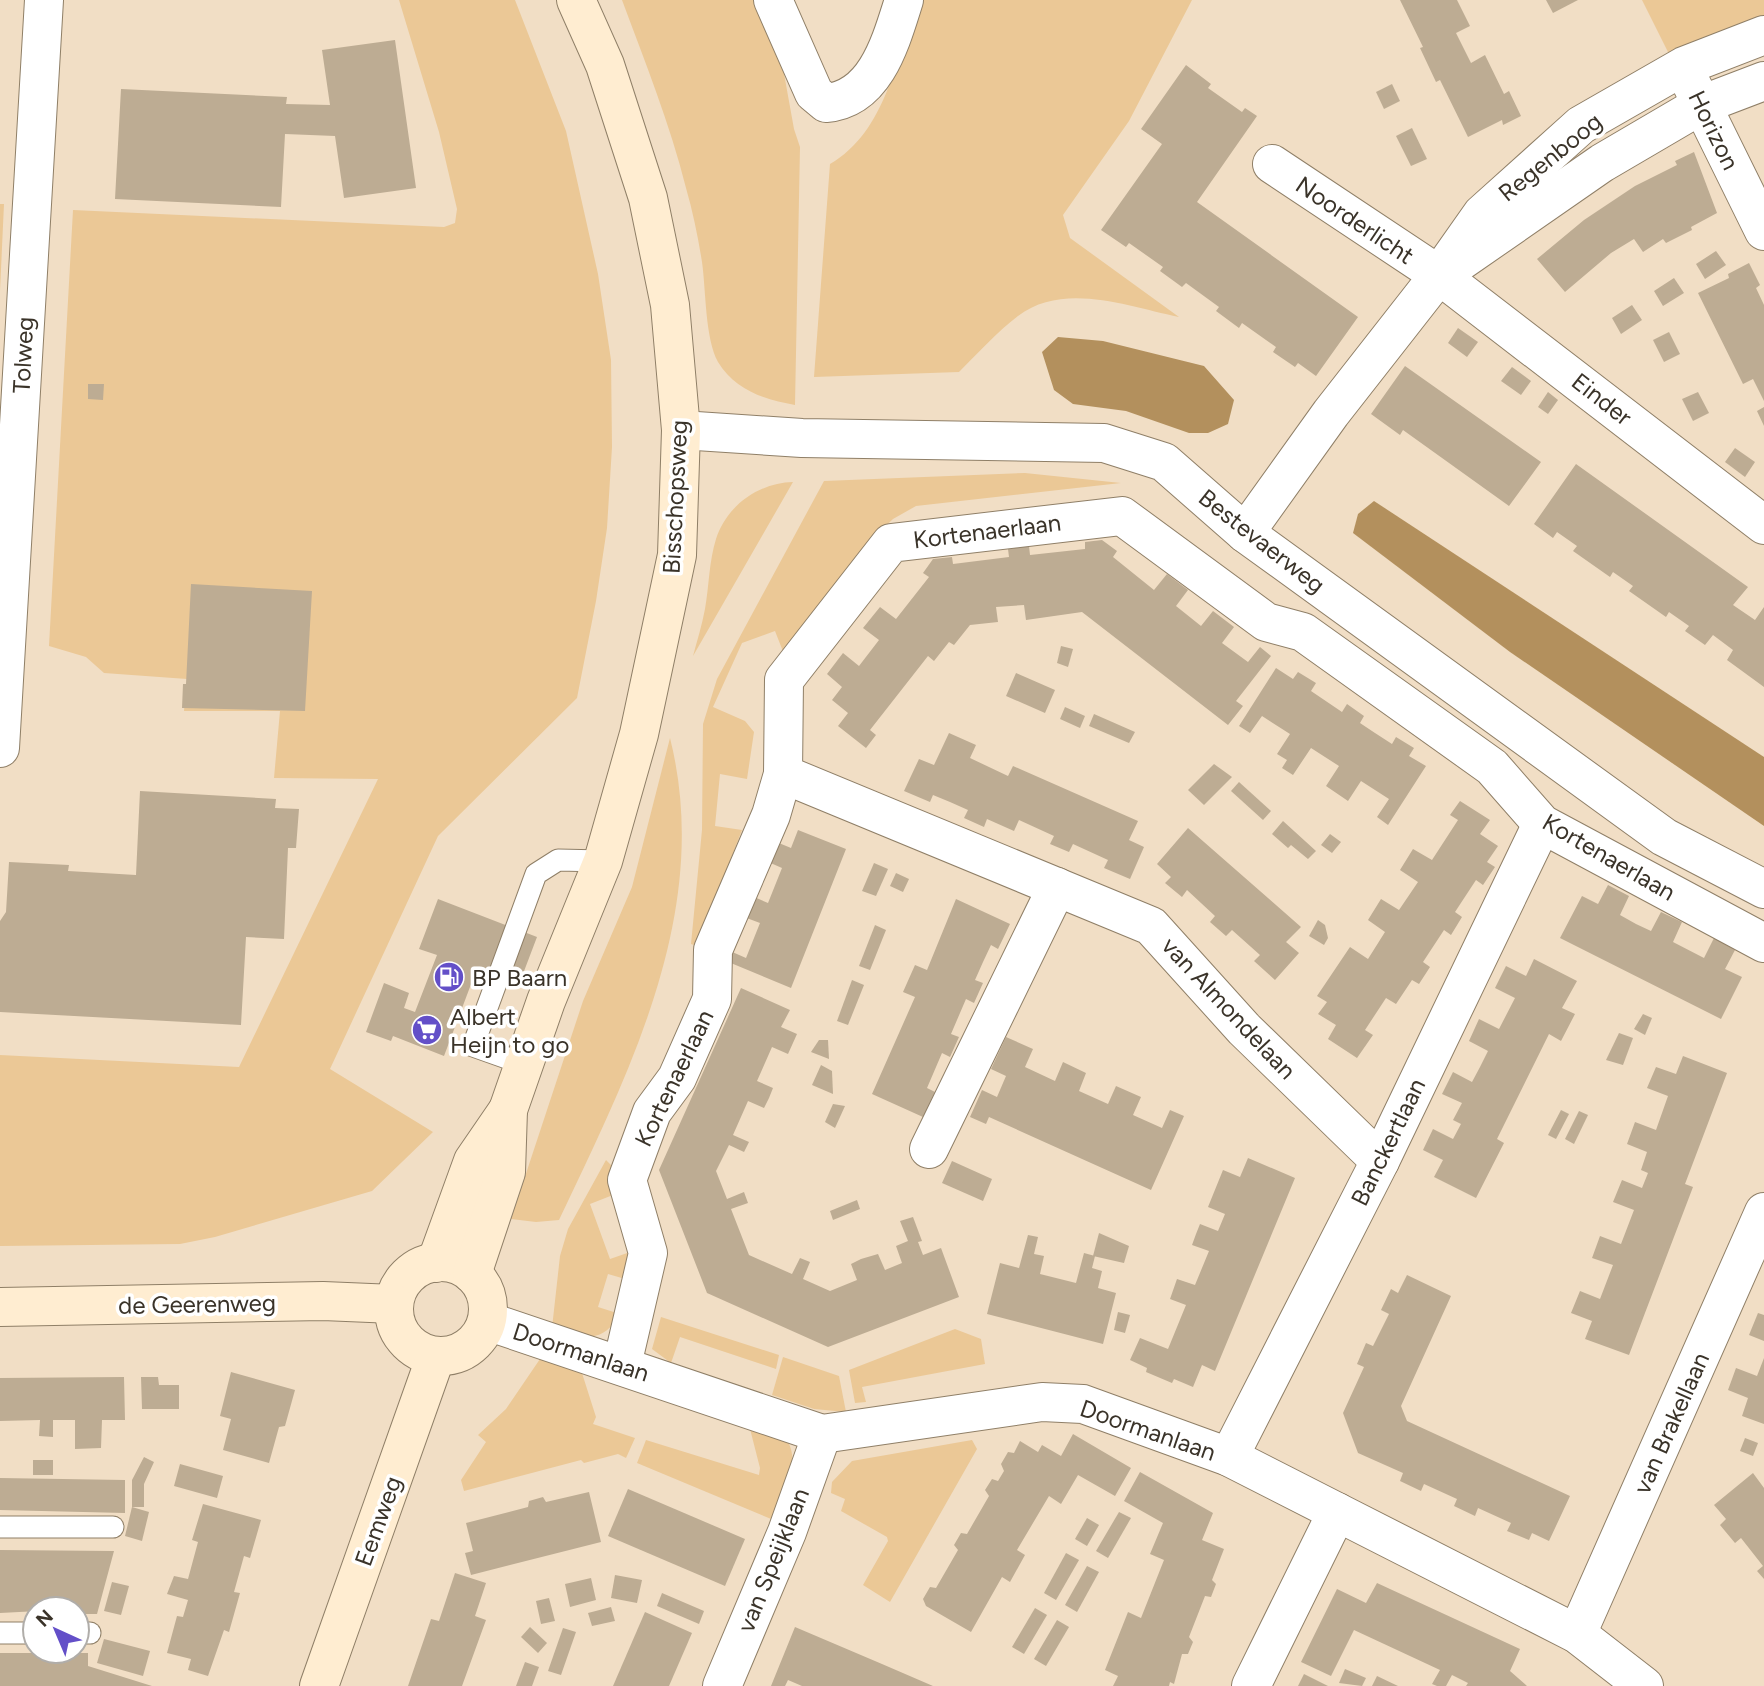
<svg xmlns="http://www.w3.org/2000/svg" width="1764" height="1686" viewBox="0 0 1764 1686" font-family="Figtree,sans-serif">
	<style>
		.green { fill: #ebc896 }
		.water { fill: #b3905d }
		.building { fill: #bdac93 }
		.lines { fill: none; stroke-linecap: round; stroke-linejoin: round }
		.service-casing { stroke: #8f7f67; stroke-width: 23 }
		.minor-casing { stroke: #8f7f67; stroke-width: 40 }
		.tertiary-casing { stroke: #8f7f67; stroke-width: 40 }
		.secondary-casing { stroke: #8f7f67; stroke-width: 40 }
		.service { stroke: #fff; stroke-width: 21 }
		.minor { stroke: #fff; stroke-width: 38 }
		.tertiary { stroke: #fff; stroke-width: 38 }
		.secondary { stroke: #ffedd1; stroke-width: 38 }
		.labels { text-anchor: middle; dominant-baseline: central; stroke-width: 7; stroke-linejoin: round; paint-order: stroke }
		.street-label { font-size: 24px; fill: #3a3329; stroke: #fff }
		.poi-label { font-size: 24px; fill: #3a3329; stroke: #fff; text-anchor: start }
	</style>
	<rect width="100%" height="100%" fill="#f1dec5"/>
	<g class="green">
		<polygon points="399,0 515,0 566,131 598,274 611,360 612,447 607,528 596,601 577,698 438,836 330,1069 433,1132 372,1191 215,1237 180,1244 0,1246 0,1055 239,1067 378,779 274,778 280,711 184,711 187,679 104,673 86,657 49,646 73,210 444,227 455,223 457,209 439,132"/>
		<path d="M622,0h136l25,68 11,61 6,18 -5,258c-30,-5 -60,-15 -77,-43 -13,-24 -12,-72 -16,-100 -4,-25 -9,-50 -16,-74 -16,-64 -41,-126 -64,-188z"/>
		<path d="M916,0h276l-63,121 -66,94 7,23 109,79c-50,-10 -115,-36 -161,-1 -21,16 -40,37 -59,56l-145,5 16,-213c56,-32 67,-107 86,-164z"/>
		<polygon points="1642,0 1764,0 1764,15 1669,54"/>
		<polygon points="0,204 4,204 0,291"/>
		<polygon points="1025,473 1121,483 916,506 893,519 876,535 784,654 775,631 742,643 713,707 745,721 754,732 747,779 720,774 715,826 742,830 697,946 691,944 702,830 703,724 717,679 824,481"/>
		<path d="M793,482l-100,174c4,-15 9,-31 12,-47 4,-22 4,-48 11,-70 11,-34 43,-56 77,-57z"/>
		<path d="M670,738c43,171 -40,332 -111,482l-23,2 -25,-3 72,-218 49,-114z"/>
		<path d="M606,1160l7,7v28l-23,9 20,55 23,-8 -1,30 -24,-7 -10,33 22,7c-19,33 -38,22 -68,14l8,-72 8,-27z"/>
		<polygon points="661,1317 779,1355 776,1369 680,1337 671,1363 652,1349"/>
		<polygon points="955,1329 981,1339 985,1364 862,1387 866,1402 855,1403 849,1370"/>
		<polygon points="783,1357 839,1376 846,1412 814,1409 772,1395"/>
		<polygon points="540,1359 581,1370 596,1417 593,1424 635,1438 626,1458 618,1454 584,1463 581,1460 464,1491 461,1480 486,1442 478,1435 506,1409"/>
		<path d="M749,1425c8,2 21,2 28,6 31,18 7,66 -1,90l-139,-58 9,-23 113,35 1,-7z"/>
		<polygon points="972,1440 977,1449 890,1602 863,1585 888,1541 887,1537 841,1511 845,1499 831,1493 832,1482 852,1461"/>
	</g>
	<g class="water">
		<polygon points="1058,337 1103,341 1204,366 1234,400 1228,424 1208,433 1189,433 1126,411 1073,404 1054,390 1042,352"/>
		<polygon points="1374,501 1764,757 1764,826 1510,652 1353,533 1358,514"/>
	</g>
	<g class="building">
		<polygon points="1400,0 1457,0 1470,26 1456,33 1471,63 1485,55 1504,94 1509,91 1521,116 1503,125 1502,120 1468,137 1440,80 1436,82 1420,48 1423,47"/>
		<polygon points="1546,0 1578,0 1553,13"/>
		<polygon points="395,40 416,188 344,198 335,136 285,134 281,207 115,199 121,89 287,97 286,104 330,105 322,50"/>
		<polygon points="1186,65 1211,84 1208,88 1242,112 1245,108 1257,116 1197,202 1358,317 1316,376 1298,363 1295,367 1273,352 1276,347 1242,323 1239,328 1216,311 1219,307 1186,283 1182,287 1160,271 1163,267 1129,243 1126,247 1101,230 1162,144 1141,129"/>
		<polygon points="1392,84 1400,101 1384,109 1376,92"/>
		<polygon points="1412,128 1427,159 1411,166 1396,136"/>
		<polygon points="1694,152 1717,213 1691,227 1692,230 1666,243 1663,239 1643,252 1634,239 1611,253 1565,292 1537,259 1584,220 1635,186 1677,165 1675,161"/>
		<polygon points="1716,251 1726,265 1705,279 1696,264"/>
		<polygon points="1749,263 1760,285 1756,288 1764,305 1764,401 1753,379 1743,384 1698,293 1729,278 1728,274"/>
		<polygon points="1674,278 1684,293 1663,306 1654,291"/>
		<polygon points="1632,305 1642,320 1621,334 1612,318"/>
		<polygon points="1458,328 1478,342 1467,357 1448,343"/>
		<polygon points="1669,332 1680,354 1664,362 1653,340"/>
		<polygon points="1405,366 1541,462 1509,506 1403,430 1400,435 1371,414"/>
		<polygon points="1512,367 1531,381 1521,395 1501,381"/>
		<polygon points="88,384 104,384 103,400 88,399"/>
		<polygon points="1548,392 1558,400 1548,414 1538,407"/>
		<polygon points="1698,392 1709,413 1693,421 1682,399"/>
		<polygon points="1764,407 1764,426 1757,411"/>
		<polygon points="1735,448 1755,462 1745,477 1725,462"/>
		<polygon points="1576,464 1748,587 1733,605 1755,620 1764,607 1764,687 1727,660 1733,650 1713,635 1705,645 1685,631 1689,626 1669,612 1666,617 1629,591 1633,586 1613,572 1610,577 1573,551 1577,546 1557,532 1553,538 1534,524"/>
		<polygon points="1102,540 1117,551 1113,557 1154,590 1167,574 1188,590 1176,606 1201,626 1213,611 1234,627 1222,643 1248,662 1260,647 1271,656 1236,701 1243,706 1228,725 1082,612 1026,620 1024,605 996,607 998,622 970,625 954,645 949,642 934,661 928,656 870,730 876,735 866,748 838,726 848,713 832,700 842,687 827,674 843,653 859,666 879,640 863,628 880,607 896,619 929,577 923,573 933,559 952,557 953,564 1009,557 1008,549 1029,546 1030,555 1085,549 1085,542"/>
		<polygon points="191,584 312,591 305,711 182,708 183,684 186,684"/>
		<polygon points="1061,646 1073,649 1068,667 1057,663"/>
		<polygon points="1276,668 1293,679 1298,672 1316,683 1311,691 1342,712 1347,704 1364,716 1360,723 1375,733 1392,744 1396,737 1414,748 1409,756 1426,766 1388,825 1377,817 1389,799 1361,781 1348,801 1326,786 1339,766 1311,748 1293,775 1282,768 1287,760 1277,754 1290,734 1262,716 1250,733 1239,726"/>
		<polygon points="1016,673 1055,690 1045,713 1006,696"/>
		<polygon points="1065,707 1085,716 1080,728 1060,719"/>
		<polygon points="1094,714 1135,732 1129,743 1089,726"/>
		<polygon points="949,733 976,745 970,758 1008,776 1013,766 1138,821 1129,840 1144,847 1130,879 1104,868 1108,860 1073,844 1069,852 1050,844 1054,836 1019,820 1014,831 987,819 984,827 964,818 968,810 950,802 933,795 930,802 904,791 919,759 934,765"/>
		<polygon points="1214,764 1232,777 1204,805 1188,790"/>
		<polygon points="1239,782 1271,811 1263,820 1231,791"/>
		<polygon points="140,791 276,799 275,808 299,809 296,848 288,848 284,939 246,937 241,1025 0,1012 0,921 6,912 9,862 69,865 68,871 136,875"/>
		<polygon points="1460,801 1490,820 1480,834 1498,846 1487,862 1495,867 1483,885 1476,880 1455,912 1462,917 1451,935 1444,930 1423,962 1430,967 1419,984 1412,980 1396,1004 1386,998 1365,1030 1373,1035 1357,1058 1328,1039 1336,1025 1318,1014 1327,1002 1317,996 1350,947 1368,959 1385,932 1368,920 1381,899 1399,910 1418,882 1400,870 1413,849 1432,860 1458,820 1450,815"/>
		<polygon points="1283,821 1316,851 1308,859 1291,845 1288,848 1272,834"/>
		<polygon points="1188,828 1301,927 1286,942 1299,953 1275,980 1254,961 1260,955 1232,930 1226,936 1210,922 1215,916 1187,890 1182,897 1165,883 1171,877 1157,864"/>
		<polygon points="798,830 846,849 791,988 726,961 730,951 746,958 760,923 744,917 752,896 768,903 782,868 766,861 774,841 791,848"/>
		<polygon points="1330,834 1341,842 1332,853 1321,845"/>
		<polygon points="874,863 888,869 876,896 862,891"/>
		<polygon points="896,873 909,879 903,892 890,886"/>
		<polygon points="1608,885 1629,896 1620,915 1636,924 1651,931 1661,912 1682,922 1673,942 1704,958 1714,938 1735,950 1725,969 1742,977 1721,1019 1560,938 1582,896 1598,904"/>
		<polygon points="438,899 537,937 518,987 476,971 444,1056 393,1036 391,1041 366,1032 384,983 409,993 404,1008 415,1012 437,955 419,949"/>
		<polygon points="956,899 1010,924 998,949 991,945 983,962 975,980 983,983 974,1003 966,999 951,1034 959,1037 950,1057 942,1053 927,1088 935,1092 923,1117 872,1094 915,997 903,992 915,965 927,970"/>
		<polygon points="1318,920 1325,925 1328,938 1324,945 1309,936"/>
		<polygon points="875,925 886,930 870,970 859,966"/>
		<polygon points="1534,959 1577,981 1562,1008 1575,1014 1561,1041 1549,1034 1497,1139 1504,1143 1476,1198 1434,1177 1443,1160 1423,1150 1433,1129 1453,1139 1461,1124 1453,1120 1462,1103 1442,1094 1453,1072 1472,1082 1480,1067 1488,1051 1469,1041 1479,1019 1499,1029 1515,998 1495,988 1506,966 1526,976"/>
		<polygon points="852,980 864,985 848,1025 837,1021"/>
		<polygon points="741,988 790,1010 781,1027 797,1034 788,1054 772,1047 757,1081 773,1088 769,1098 764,1108 748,1101 733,1135 749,1142 744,1152 729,1145 716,1171 727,1199 744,1192 748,1203 731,1209 749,1255 792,1274 800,1258 810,1262 803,1279 830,1291 857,1280 851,1264 861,1259 878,1254 885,1270 902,1263 896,1246 908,1241 900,1221 913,1217 922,1241 918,1242 923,1255 941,1248 959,1297 828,1347 707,1293 659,1170"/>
		<polygon points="1643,1014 1652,1018 1645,1035 1634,1029"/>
		<polygon points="1619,1033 1633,1038 1623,1065 1606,1060"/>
		<polygon points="1006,1037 1033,1049 1025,1067 1055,1081 1063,1062 1086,1073 1079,1091 1108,1104 1116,1086 1141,1097 1133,1115 1162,1128 1170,1110 1184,1116 1151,1190 989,1117 986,1124 970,1117 982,1090 997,1097 1006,1076 991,1069"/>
		<polygon points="819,1040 828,1040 829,1059 811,1052"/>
		<polygon points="1683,1056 1727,1073 1685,1184 1693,1187 1629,1355 1585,1339 1592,1321 1571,1313 1580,1291 1600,1299 1613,1265 1592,1258 1600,1236 1621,1244 1634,1210 1613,1202 1622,1180 1642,1188 1648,1173 1641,1170 1647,1152 1627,1144 1635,1122 1656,1130 1668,1096 1647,1088 1656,1067 1676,1074"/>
		<polygon points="821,1065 832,1071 833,1094 812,1085"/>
		<polygon points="833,1104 845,1106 835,1128 825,1122"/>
		<polygon points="1561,1110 1569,1114 1556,1139 1548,1135"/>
		<polygon points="1579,1111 1588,1115 1574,1144 1565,1139"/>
		<polygon points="1248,1158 1295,1178 1215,1371 1202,1365 1193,1387 1174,1379 1172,1383 1146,1372 1147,1368 1130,1360 1140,1338 1168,1349 1186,1305 1170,1299 1177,1279 1195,1285 1209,1251 1192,1245 1196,1234 1200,1224 1218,1231 1225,1214 1208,1207 1223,1170 1240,1177"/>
		<polygon points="952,1161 992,1179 983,1201 942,1183"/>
		<polygon points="857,1200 860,1209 833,1220 830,1211"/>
		<polygon points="1099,1233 1129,1246 1124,1263 1093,1256"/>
		<polygon points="1028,1235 1038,1237 1034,1254 1044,1256 1040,1274 1076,1283 1084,1253 1095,1256 1092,1268 1102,1271 1098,1288 1116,1293 1103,1344 987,1314 1000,1263 1019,1268"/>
		<polygon points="1407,1275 1451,1296 1401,1406 1407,1421 1570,1496 1549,1541 1532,1533 1529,1540 1507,1531 1511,1523 1478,1508 1475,1516 1454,1506 1457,1499 1424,1484 1421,1491 1400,1481 1403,1473 1358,1453 1343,1413 1364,1367 1357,1364 1366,1343 1373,1346 1389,1314 1381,1310 1391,1289 1398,1293"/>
		<polygon points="1118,1312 1130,1315 1125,1333 1114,1330"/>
		<polygon points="1758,1313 1764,1315 1764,1341 1749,1335"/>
		<polygon points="1764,1358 1764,1424 1742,1416 1748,1398 1728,1390 1736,1368 1757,1376"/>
		<polygon points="231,1372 295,1390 285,1426 279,1427 269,1463 223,1450 231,1419 220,1416"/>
		<polygon points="124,1377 125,1420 102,1420 101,1448 75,1449 75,1420 53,1420 53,1437 39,1436 40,1420 0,1421 0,1378"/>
		<polygon points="141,1377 158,1377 159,1385 179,1385 179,1409 142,1409"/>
		<polygon points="1073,1434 1131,1468 1115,1496 1078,1475 1061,1504 1049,1496 1017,1550 1025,1555 1010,1582 1002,1577 971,1632 926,1606 923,1599 930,1587 936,1588 958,1550 954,1545 961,1533 967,1534 989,1496 985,1490 992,1479 998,1481 1004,1471 1001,1464 1008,1452 1014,1453 1020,1441 1038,1452 1042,1445 1061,1456"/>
		<polygon points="1745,1438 1758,1443 1753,1456 1740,1451"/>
		<polygon points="144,1457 154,1462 144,1484 144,1507 132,1507 132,1480"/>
		<rect x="33" y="1460" width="20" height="15"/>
		<polygon points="180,1464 223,1476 217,1498 174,1486"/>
		<polygon points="1140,1472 1213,1513 1202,1540 1224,1549 1212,1580 1216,1584 1211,1597 1205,1596 1189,1637 1193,1642 1188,1654 1182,1654 1174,1684 1170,1682 1169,1686 1113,1686 1118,1676 1105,1670 1128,1612 1141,1618 1164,1560 1150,1554 1163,1523 1124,1501"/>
		<polygon points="1753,1473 1764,1488 1764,1579 1757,1571 1763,1566 1741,1538 1735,1543 1720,1525 1726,1519 1714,1505"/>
		<polygon points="0,1478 125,1480 125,1513 0,1510"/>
		<polygon points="628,1489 745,1539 725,1586 608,1536"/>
		<polygon points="589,1492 601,1542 471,1575 465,1553 473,1551 466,1523 528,1507 529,1501 543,1497 546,1502"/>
		<polygon points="203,1504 261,1520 250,1558 244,1556 234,1592 240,1593 229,1632 224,1630 208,1676 188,1670 191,1659 167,1653 177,1616 183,1617 188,1600 167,1594 174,1576 188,1579 198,1542 192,1540"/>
		<polygon points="132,1507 149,1512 142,1541 125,1536"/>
		<polygon points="1119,1512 1131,1518 1108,1558 1096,1551"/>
		<polygon points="1087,1518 1099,1525 1087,1546 1075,1539"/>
		<polygon points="0,1550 114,1551 97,1614 77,1614 77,1609 0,1613"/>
		<polygon points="1066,1553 1079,1560 1056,1600 1044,1593"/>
		<polygon points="1087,1566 1099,1572 1077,1612 1065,1605"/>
		<polygon points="455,1573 486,1583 475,1616 486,1620 462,1686 408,1686 431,1619 439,1621"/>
		<polygon points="615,1575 642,1580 637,1603 611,1598"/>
		<polygon points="591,1578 596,1600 570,1607 565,1584"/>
		<polygon points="112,1582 129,1586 121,1615 104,1611"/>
		<polygon points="1377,1583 1520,1649 1510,1671 1527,1686 1466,1686 1468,1683 1452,1675 1446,1686 1437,1686 1432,1684 1440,1670 1354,1630 1331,1676 1301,1662 1337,1589 1366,1603"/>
		<polygon points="662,1593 704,1611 699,1624 657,1606"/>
		<polygon points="549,1598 555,1621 541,1624 536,1601"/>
		<polygon points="611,1607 615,1621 592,1626 588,1613"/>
		<polygon points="1035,1608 1047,1615 1024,1654 1012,1647"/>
		<polygon points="645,1612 692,1633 669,1686 613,1686"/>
		<polygon points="1057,1620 1069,1627 1046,1666 1034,1659"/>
		<polygon points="530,1627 547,1643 538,1653 521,1637"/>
		<polygon points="795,1627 882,1664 933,1686 802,1686 788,1680 785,1686 771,1686"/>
		<polygon points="563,1628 576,1632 561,1675 548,1671"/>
		<polygon points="104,1639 150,1651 143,1676 97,1663"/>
		<polygon points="0,1653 88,1653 88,1666 152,1686 0,1686"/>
		<polygon points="525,1662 539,1667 532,1686 516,1686"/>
		<polygon points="1345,1669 1366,1678 1362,1686 1339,1683"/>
		<polygon points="1304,1674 1328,1686 1298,1686"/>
		<polygon points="1377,1676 1398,1686 1372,1686"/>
	</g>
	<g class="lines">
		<g class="service-casing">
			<g id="service">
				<polyline points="524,1064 473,1046 536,874 558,860 603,861"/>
				<polyline points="0,1527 113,1527"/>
				<polyline points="0,1633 35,1633"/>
				<polyline points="77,1633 90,1633"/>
			</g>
		</g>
		<g class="minor-casing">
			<g id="minor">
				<path d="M773,0l41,93 12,10c50,-4 65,-62 78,-103"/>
				<polyline points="1691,83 1764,231"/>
				<polyline points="1272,164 1439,275 1764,525"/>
				<polyline points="1458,263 1602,163 1701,105 1764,81"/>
				<polyline points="1245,533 1331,413 1439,275 1482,214 1581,125 1684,66 1764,35"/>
				<polyline points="0,748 44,0"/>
				<polyline points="783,774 1151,926 1244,1029 1380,1161"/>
				<polyline points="929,1149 1057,887"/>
				<polyline points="487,1321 822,1434 1042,1402 1083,1404 1229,1457 1337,1512 1577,1634 1644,1686"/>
				<polyline points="622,1365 648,1253 627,1180 652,1112 677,1078 712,999 713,950 771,815 783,774 784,680 891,543 1122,516 1266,622 1303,632 1492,767 1542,824 1764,943"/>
				<polyline points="1229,1457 1380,1161 1542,824"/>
				<polyline points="1577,1634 1764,1212"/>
				<polyline points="722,1686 787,1532 822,1434"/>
				<polyline points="1251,1686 1337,1512"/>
			</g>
		</g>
		<g class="tertiary-casing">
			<polyline id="tertiary" points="681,430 802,438 1104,443 1164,462 1245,533 1664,837 1764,889"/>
		</g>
		<g class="secondary-casing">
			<g id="secondary">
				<circle cx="441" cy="1309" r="47"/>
				<polyline points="436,1263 473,1161 508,1110"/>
				<polyline points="472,1274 506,1172 508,1110 546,1001 603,861 639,734 677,555 681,430 670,305 648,198 605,65 576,0"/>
				<polyline points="0,1307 323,1301 394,1304"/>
				<polyline points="319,1686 436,1356"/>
			</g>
		</g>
		<use href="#service" class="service"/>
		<use href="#minor" class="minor"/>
		<use href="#tertiary" class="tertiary"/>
		<use href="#secondary" class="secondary"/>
	</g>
	<defs>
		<g id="fuel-disc" transform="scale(1.575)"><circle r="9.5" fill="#634fc8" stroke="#fff"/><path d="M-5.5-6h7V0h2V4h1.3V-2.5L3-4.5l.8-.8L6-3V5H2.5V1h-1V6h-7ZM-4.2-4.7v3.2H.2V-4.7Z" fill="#fff"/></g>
		<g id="supermarket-disc" transform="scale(1.575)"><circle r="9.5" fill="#634fc8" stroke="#fff"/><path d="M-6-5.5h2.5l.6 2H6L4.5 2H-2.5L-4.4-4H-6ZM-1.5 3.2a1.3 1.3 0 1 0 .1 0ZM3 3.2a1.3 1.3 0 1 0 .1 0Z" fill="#fff"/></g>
	</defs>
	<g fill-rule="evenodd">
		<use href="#fuel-disc" x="449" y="977"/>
		<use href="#supermarket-disc" x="427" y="1030"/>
	</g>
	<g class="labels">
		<g class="street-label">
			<text transform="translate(1714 130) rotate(64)">Horizon</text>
			<text transform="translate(1550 157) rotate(-39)">Regenboog</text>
			<text transform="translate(1355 220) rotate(34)">Noorderlicht</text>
			<text transform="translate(23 355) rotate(-87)">Tolweg</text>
			<text transform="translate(1602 399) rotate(38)">Einder</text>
			<text transform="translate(675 497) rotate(-87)">Bisschopsweg</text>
			<text transform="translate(987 531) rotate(-7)">Kortenaerlaan</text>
			<text transform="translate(1262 541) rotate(38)">Bestevaerweg</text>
			<text transform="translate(1609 857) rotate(30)">Kortenaerlaan</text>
			<text transform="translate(1229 1008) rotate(47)">van Almondelaan</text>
			<text transform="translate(674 1078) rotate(-64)">Kortenaerlaan</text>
			<text transform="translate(1388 1142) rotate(-64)">Banckertlaan</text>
			<text transform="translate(197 1304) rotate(-1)">de Geerenweg</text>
			<text transform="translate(581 1352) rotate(18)">Doormanlaan</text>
			<text transform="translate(1671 1423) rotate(-66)">van Brakellaan</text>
			<text transform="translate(1148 1430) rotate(19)">Doormanlaan</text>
			<text transform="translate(378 1521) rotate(-70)">Eemweg</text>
			<text transform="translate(773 1560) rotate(-68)">van Speijklaan</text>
		</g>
		<g class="poi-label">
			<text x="472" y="977">BP Baarn</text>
			<text x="450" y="1016">Albert<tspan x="450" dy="28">Heijn to go</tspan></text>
		</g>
	</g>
	<g transform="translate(56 1630) rotate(316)"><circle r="33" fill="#ffffff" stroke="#b0ada9" stroke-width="2"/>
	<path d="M0-5L12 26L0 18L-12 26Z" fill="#634fc8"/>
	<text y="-10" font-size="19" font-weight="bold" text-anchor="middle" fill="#3a3329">N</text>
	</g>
</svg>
